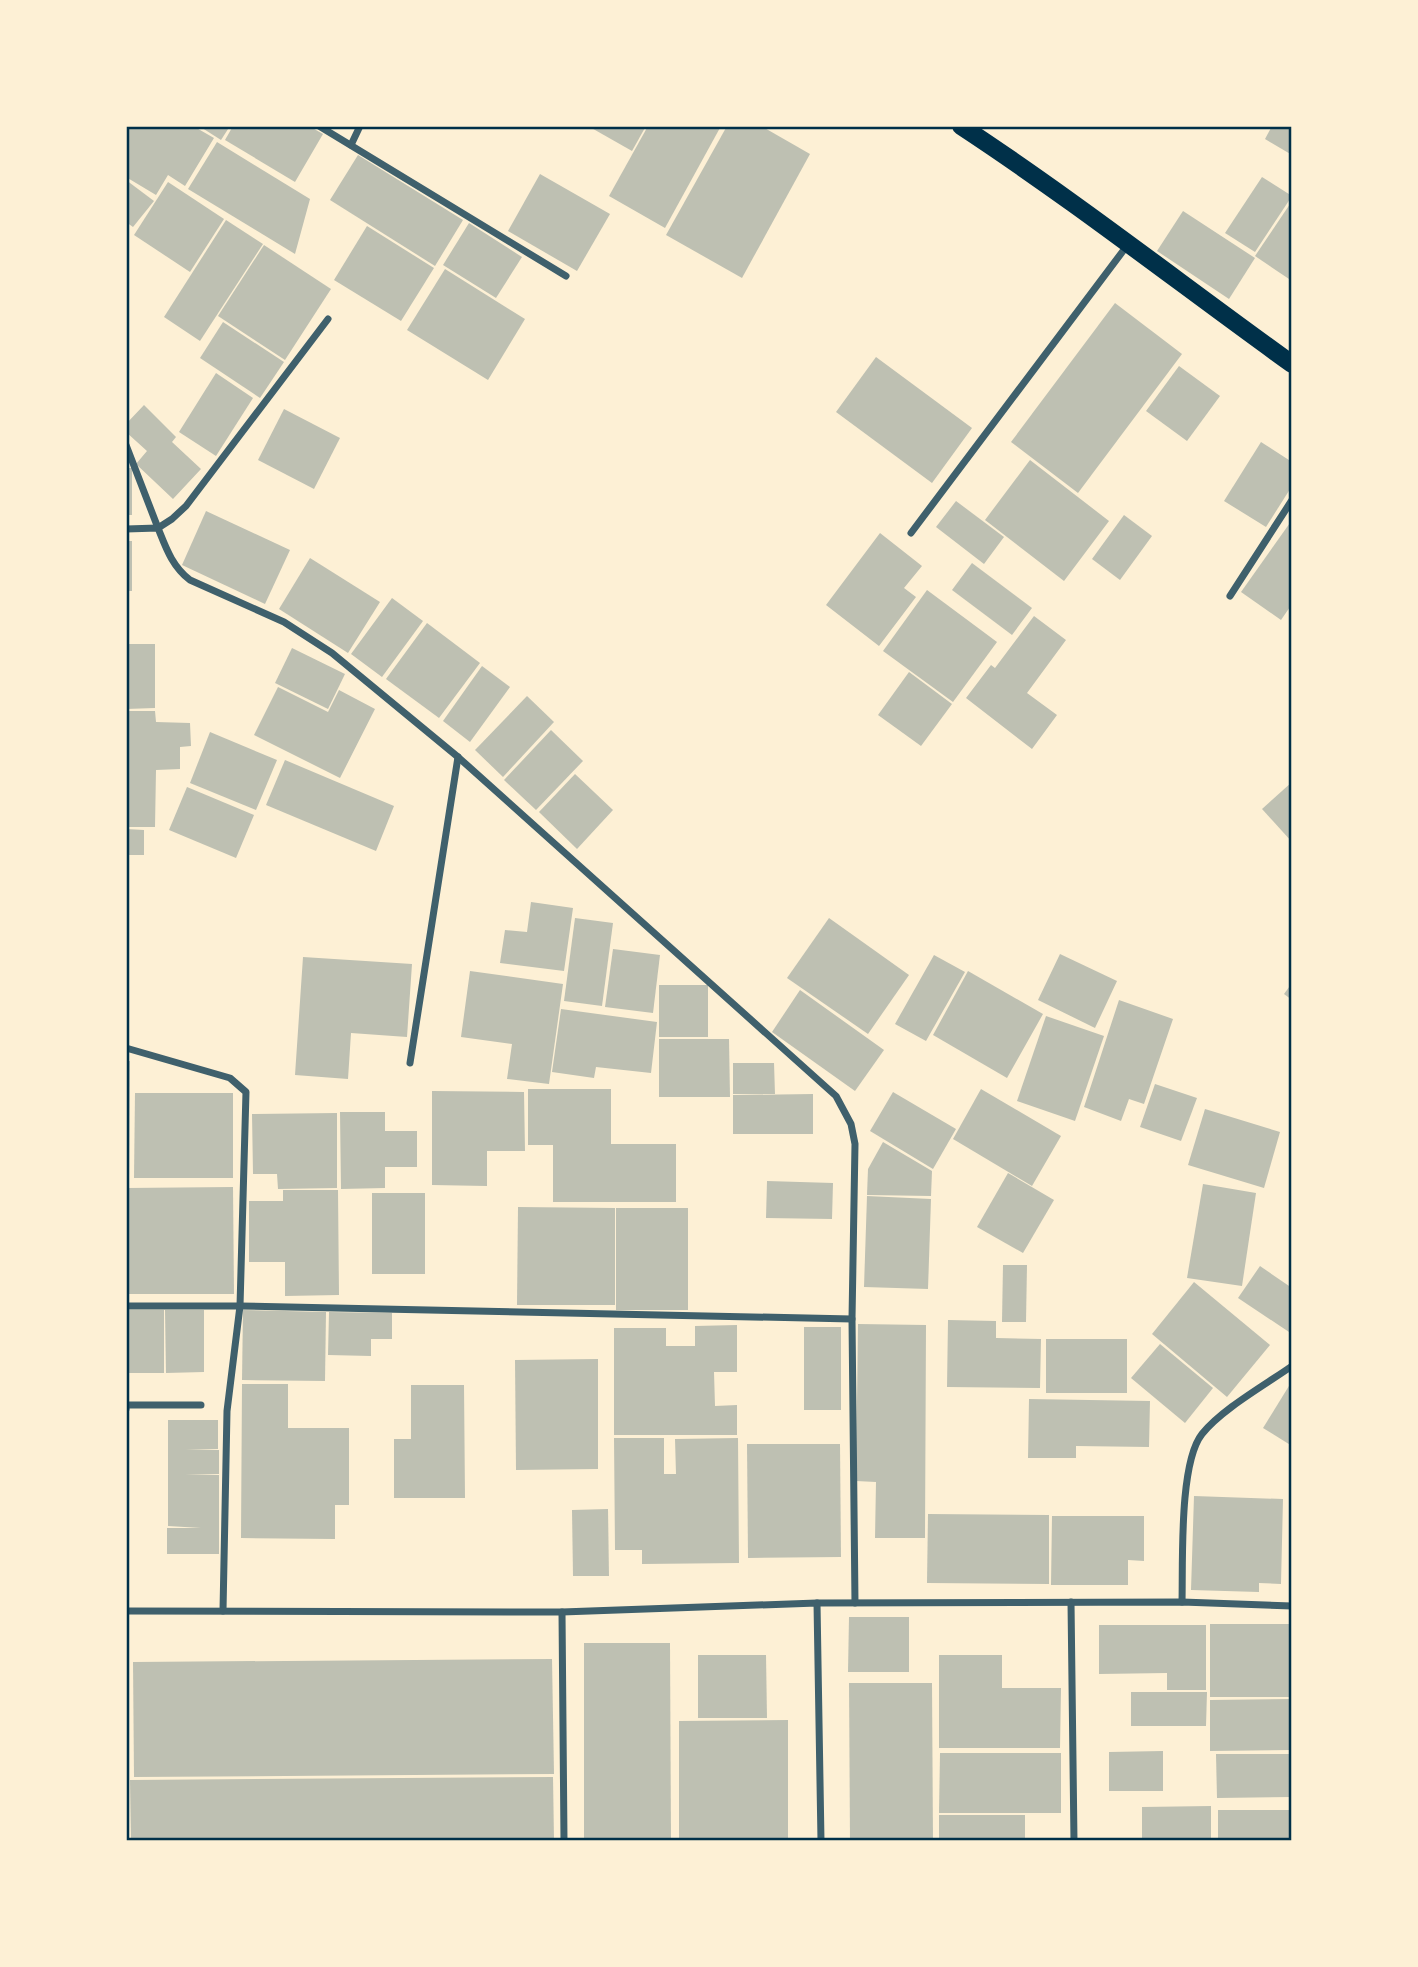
<svg xmlns="http://www.w3.org/2000/svg" width="1418" height="1967" viewBox="0 0 1418 1967" font-family="Roboto,sans-serif">
	<style>
		.building { fill: #bec0b2 }
		.lines { fill: none; stroke-linecap: round; stroke-linejoin: round }
		.minor { stroke: #3f606c; stroke-width: 7 }
		.primary { stroke: #003049; stroke-width: 18 }
		.neatline { fill: none; stroke: #003049; stroke-width: 2.5 }
	</style>
	<rect width="100%" height="100%" fill="#fdf0d5"/>
	<g class="building">
		<polygon points="126,126 193,126 214,138 185,186 168,175 156,195 126,177"/>
		<polygon points="199,126 230,126 221,140"/>
		<polygon points="233,126 309,126 323,134 295,182 225,140"/>
		<polygon points="588,126 646,126 632,151"/>
		<polygon points="648,126 721,126 665,228 609,196"/>
		<polygon points="727,126 761,126 810,154 742,278 666,235"/>
		<polygon points="1272,126 1292,126 1292,155 1265,139"/>
		<polygon points="217,142 310,199 295,254 188,189"/>
		<polygon points="358,155 463,220 435,266 330,200"/>
		<polygon points="540,174 610,214 577,271 508,231"/>
		<polygon points="1262,177 1292,196 1255,252 1225,233"/>
		<polygon points="126,180 154,201 133,227 126,222"/>
		<polygon points="168,182 224,219 190,272 134,235"/>
		<polygon points="1292,201 1292,281 1255,256"/>
		<polygon points="1183,211 1255,258 1229,299 1157,251"/>
		<polygon points="226,220 263,244 200,341 164,317"/>
		<polygon points="469,223 522,257 496,298 443,265"/>
		<polygon points="367,226 434,268 401,321 334,280"/>
		<polygon points="264,245 331,289 285,360 218,316"/>
		<polygon points="445,269 525,319 488,380 407,330"/>
		<polygon points="1115,303 1182,354 1078,493 1011,442"/>
		<polygon points="223,322 284,362 260,398 200,358"/>
		<polygon points="876,357 972,428 932,483 836,412"/>
		<polygon points="1179,366 1220,396 1187,441 1146,411"/>
		<polygon points="216,373 253,398 216,456 179,432"/>
		<polygon points="144,405 176,437 172,442 201,469 173,499 136,464 147,451 126,432 126,424"/>
		<polygon points="284,409 340,438 314,489 258,460"/>
		<polygon points="1261,442 1292,462 1292,486 1266,527 1224,501"/>
		<polygon points="1030,460 1109,521 1064,581 985,520"/>
		<rect x="126" y="468" width="6" height="47"/>
		<polygon points="956,501 1004,537 984,564 936,527"/>
		<polygon points="206,511 290,550 265,604 182,565"/>
		<polygon points="1124,515 1152,536 1120,580 1092,559"/>
		<polygon points="1292,520 1292,604 1281,620 1241,592"/>
		<polygon points="880,533 922,566 904,588 916,597 879,646 826,605"/>
		<rect x="126" y="541" width="6" height="50"/>
		<polygon points="310,558 380,602 348,653 279,609"/>
		<polygon points="972,563 1032,608 1012,635 952,590"/>
		<polygon points="927,590 997,642 953,702 883,651"/>
		<polygon points="392,598 423,621 382,677 351,654"/>
		<polygon points="1034,616 1066,640 1027,693 1057,715 1032,749 966,698 991,665 995,668"/>
		<polygon points="427,623 480,663 439,718 386,679"/>
		<polygon points="126,644 155,644 155,708 126,709"/>
		<polygon points="292,648 345,674 328,709 275,683"/>
		<polygon points="482,666 510,687 470,742 443,721"/>
		<polygon points="909,672 952,704 921,746 878,715"/>
		<polygon points="278,687 328,712 339,690 375,709 340,778 254,735"/>
		<polygon points="527,696 554,722 503,777 475,750"/>
		<polygon points="126,711 155,711 156,722 190,723 191,746 180,747 180,769 156,770 155,827 126,827"/>
		<polygon points="551,730 583,761 536,810 504,780"/>
		<polygon points="210,732 277,760 256,810 190,783"/>
		<polygon points="285,760 394,806 376,851 266,805"/>
		<polygon points="575,774 613,810 577,849 539,812"/>
		<polygon points="1292,782 1292,842 1262,809"/>
		<polygon points="187,787 254,815 236,858 169,830"/>
		<polygon points="126,829 144,830 144,855 126,855"/>
		<polygon points="531,902 573,908 564,971 500,963 505,930 527,932"/>
		<polygon points="575,918 613,923 602,1006 564,1001"/>
		<polygon points="829,918 909,975 868,1034 787,978"/>
		<polygon points="613,949 660,955 653,1013 605,1007"/>
		<polygon points="1060,954 1117,981 1095,1028 1038,1000"/>
		<polygon points="934,955 965,972 926,1041 895,1024"/>
		<polygon points="303,957 412,964 407,1037 351,1033 348,1079 295,1075"/>
		<polygon points="470,971 563,984 549,1084 507,1079 512,1044 461,1037"/>
		<polygon points="968,971 1043,1014 1007,1078 933,1035"/>
		<polygon points="1292,983 1292,1000 1284,994"/>
		<rect x="659" y="985" width="49" height="52"/>
		<polygon points="800,990 884,1050 855,1091 772,1032"/>
		<polygon points="1119,1000 1173,1019 1144,1104 1129,1099 1121,1121 1084,1107"/>
		<polygon points="561,1009 657,1022 651,1073 596,1067 594,1078 552,1072"/>
		<polygon points="1046,1016 1104,1036 1075,1121 1017,1101"/>
		<polygon points="659,1039 729,1039 730,1097 659,1097"/>
		<polygon points="126,1061 130,1061 129,1178 126,1178"/>
		<polygon points="733,1063 774,1063 775,1094 733,1094"/>
		<polygon points="1155,1084 1197,1098 1181,1141 1140,1127"/>
		<polygon points="528,1089 611,1089 611,1144 676,1144 676,1202 553,1202 553,1145 528,1145"/>
		<polygon points="981,1089 1061,1136 1032,1186 953,1139"/>
		<polygon points="432,1091 524,1092 525,1151 487,1151 487,1186 432,1185"/>
		<polygon points="893,1092 956,1129 933,1169 870,1131"/>
		<polygon points="135,1093 233,1093 233,1178 134,1178"/>
		<polygon points="813,1094 813,1134 733,1134 733,1095"/>
		<polygon points="1205,1109 1280,1132 1264,1188 1188,1165"/>
		<polygon points="340,1112 385,1112 385,1131 417,1131 417,1167 385,1167 385,1188 341,1189"/>
		<polygon points="337,1113 337,1188 278,1189 277,1174 253,1174 252,1114"/>
		<polygon points="883,1142 932,1171 931,1196 867,1195 868,1169"/>
		<polygon points="1008,1173 1054,1200 1023,1253 977,1227"/>
		<polygon points="767,1181 833,1183 832,1219 766,1218"/>
		<polygon points="1203,1184 1256,1193 1242,1286 1187,1278"/>
		<polygon points="233,1187 234,1294 126,1294 126,1188"/>
		<polygon points="283,1190 338,1190 339,1295 285,1296 285,1262 249,1262 249,1201 283,1201"/>
		<rect x="372" y="1193" width="53" height="81"/>
		<polygon points="867,1196 931,1199 928,1289 864,1287"/>
		<polygon points="518,1207 615,1208 615,1305 517,1305"/>
		<rect x="616" y="1208" width="72" height="102"/>
		<polygon points="1003,1265 1027,1265 1026,1322 1002,1322"/>
		<polygon points="1260,1266 1292,1288 1292,1334 1238,1298"/>
		<polygon points="1194,1282 1270,1345 1227,1397 1152,1334"/>
		<polygon points="126,1310 164,1310 164,1373 127,1373"/>
		<polygon points="165,1310 204,1310 204,1372 166,1373"/>
		<polygon points="243,1310 326,1312 325,1381 242,1380"/>
		<polygon points="329,1312 392,1313 392,1339 371,1339 371,1356 328,1355"/>
		<polygon points="948,1320 996,1321 996,1338 1041,1339 1040,1388 947,1387"/>
		<polygon points="858,1324 926,1325 925,1538 875,1538 876,1482 856,1481"/>
		<polygon points="737,1325 737,1372 714,1372 715,1406 737,1405 737,1435 614,1435 614,1328 666,1328 666,1346 695,1346 695,1326"/>
		<rect x="804" y="1327" width="37" height="83"/>
		<rect x="1046" y="1339" width="81" height="54"/>
		<polygon points="1160,1344 1213,1388 1185,1423 1131,1378"/>
		<polygon points="598,1359 598,1469 516,1470 515,1360"/>
		<polygon points="1292,1381 1292,1446 1263,1428"/>
		<polygon points="242,1384 288,1384 288,1428 349,1428 349,1505 335,1505 335,1539 241,1538"/>
		<polygon points="411,1385 464,1385 465,1498 394,1498 394,1439 411,1439"/>
		<polygon points="1029,1399 1150,1401 1149,1447 1076,1446 1076,1458 1028,1458"/>
		<polygon points="168,1420 218,1420 218,1449 186,1450 219,1450 219,1474 185,1475 219,1475 219,1554 167,1554 167,1528 201,1528 168,1526"/>
		<polygon points="614,1438 664,1438 664,1474 676,1474 675,1439 738,1438 739,1563 642,1564 642,1550 615,1550"/>
		<polygon points="747,1444 840,1444 841,1557 748,1558"/>
		<polygon points="1194,1496 1283,1499 1281,1584 1259,1583 1259,1592 1191,1590"/>
		<polygon points="608,1509 609,1576 573,1576 572,1510"/>
		<polygon points="928,1514 1049,1515 1049,1584 927,1583"/>
		<polygon points="1052,1516 1144,1516 1144,1561 1128,1560 1128,1585 1051,1585"/>
		<polygon points="849,1617 909,1617 909,1672 848,1672"/>
		<rect x="1210" y="1624" width="82" height="73"/>
		<polygon points="1099,1625 1206,1625 1206,1690 1167,1690 1167,1673 1099,1674"/>
		<polygon points="584,1643 670,1643 671,1841 584,1841"/>
		<polygon points="698,1655 766,1655 767,1718 698,1718"/>
		<polygon points="939,1655 1002,1655 1002,1688 1061,1688 1060,1748 939,1748"/>
		<polygon points="552,1659 554,1774 134,1777 133,1662"/>
		<polygon points="849,1683 932,1683 933,1841 850,1841"/>
		<polygon points="1131,1692 1207,1692 1206,1726 1131,1726"/>
		<polygon points="1292,1699 1292,1750 1210,1751 1210,1700"/>
		<polygon points="788,1720 788,1841 679,1841 679,1721"/>
		<polygon points="1163,1751 1163,1791 1109,1791 1109,1752"/>
		<polygon points="940,1753 1061,1753 1061,1813 939,1813"/>
		<polygon points="1216,1754 1292,1754 1292,1797 1217,1798"/>
		<polygon points="553,1777 554,1841 131,1841 130,1780"/>
		<polygon points="1211,1806 1211,1841 1142,1841 1142,1807"/>
		<rect x="1218" y="1810" width="74" height="31"/>
		<rect x="939" y="1815" width="86" height="26"/>
	</g>
	<g class="lines">
		<g class="minor">
			<polyline points="319,126 566,276"/>
			<polyline points="351,145 360,126"/>
			<polyline points="126,445 158,528 172,519 186,506 328,319"/>
			<path d="M126,529l32,-1c8,20 14,38 32,52l94,42 48,31 126,104 378,339 15,28 4,20 -3,175 3,284"/>
			<polyline points="911,533 1129,243"/>
			<polyline points="1230,596 1292,500"/>
			<polyline points="126,1048 230,1078 246,1092 240,1306 227,1411 223,1611"/>
			<polyline points="410,1063 458,757"/>
			<polyline points="126,1306 240,1306 852,1319"/>
			<polyline points="126,1409 126,1405 201,1405"/>
			<polyline points="1071,1602 1074,1841"/>
			<path d="M1182,1602c1,-40 -3,-139 20,-168 20,-25 63,-49 90,-68"/>
			<polyline points="817,1603 1182,1602 1292,1606"/>
			<polyline points="126,1611 562,1612 817,1603 821,1841"/>
			<polyline points="562,1612 564,1841"/>
		</g>
		<path class="primary" d="M961,126c114,75 221,159 331,238"/>
	</g>
	<rect width="1418" height="1967" fill="none" stroke="#fdf0d5" stroke-width="256"/>
	<rect x="128" y="128" width="1162" height="1711" class="neatline"/>
</svg>
